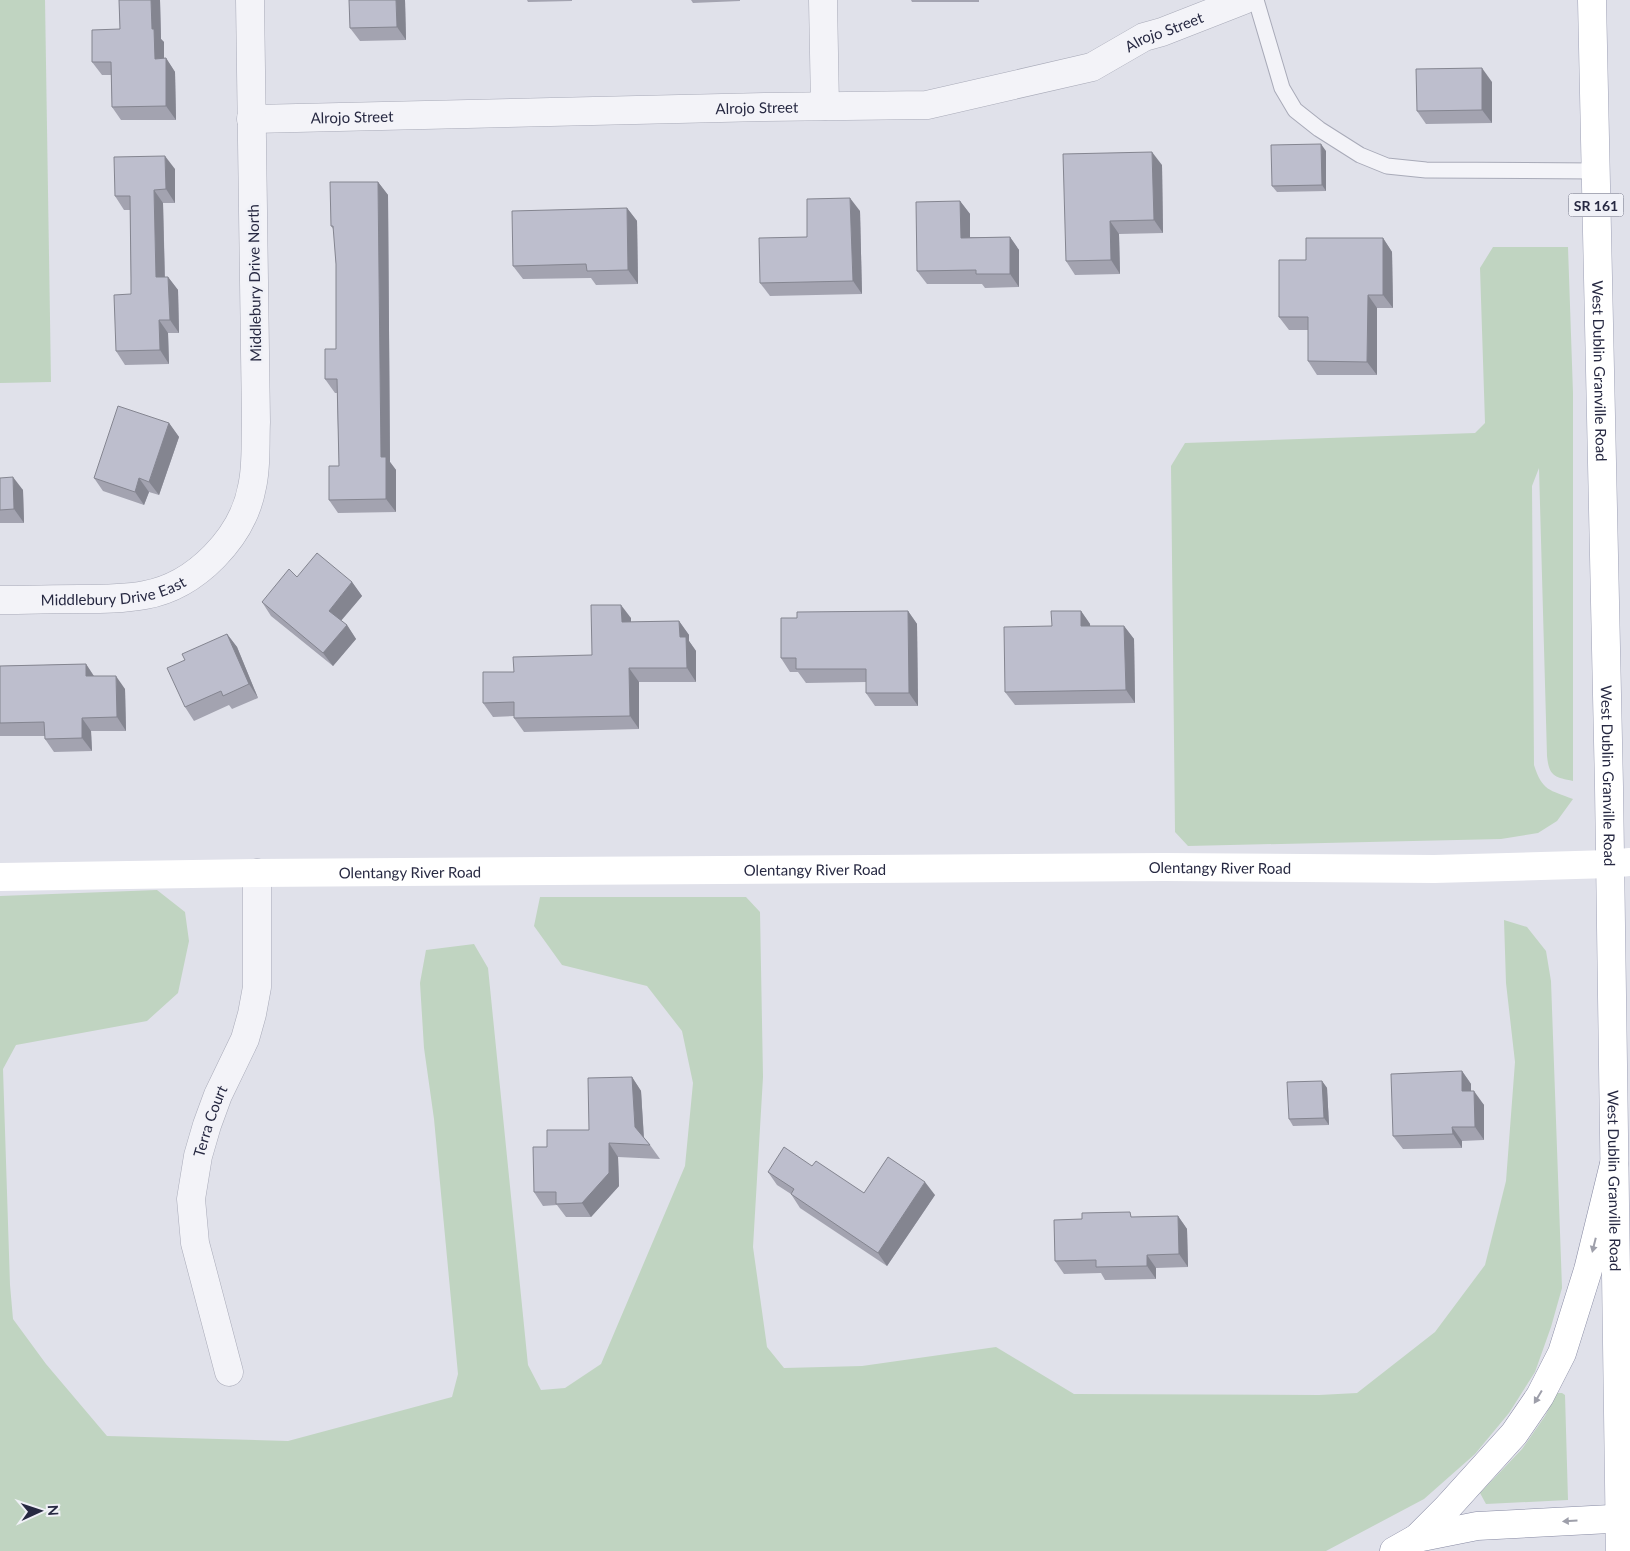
<svg xmlns="http://www.w3.org/2000/svg" width="1630" height="1551" viewBox="0 0 1630 1551" font-family="Lato,sans-serif">
	<style>
		.green { fill: #c0d4c1 }
		.lines { fill: none; stroke-linecap: round; stroke-linejoin: round }
		.service-casing { stroke: #a8aab8; stroke-width: 17 }
		.minor-casing { stroke: #a8aab8; stroke-width: 29 }
		.primary-casing { stroke: #9ea1b6; stroke-width: 29 }
		.motorway-casing { stroke: #8689a2; stroke-width: 29 }
		.service { stroke: #f3f3f8; stroke-width: 15 }
		.minor { stroke: #f3f3f8; stroke-width: 28 }
		.secondary { stroke: #fff; stroke-width: 28 }
		.primary { stroke: #fff; stroke-width: 28 }
		.motorway { stroke: #fff; stroke-width: 28 }
		.wall { fill: #a3a3b0 }
		.shaded-wall { fill: #848590 }
		.building { fill: #bdbecd; stroke: #848590 }
		.oneway { fill: #9e9faa }
		.labels { text-anchor: middle; dominant-baseline: central; stroke-width: 5; stroke-linejoin: round; paint-order: stroke }
		.shield { fill: #f0f1f7; stroke: #636578; stroke-width: 1 }
		.shield-label { font-size: 14px; font-weight: bold; fill: #272942 }
		.street-label { font-size: 15px; fill: #272942; stroke: #f0f1f7 }
	</style>
	<rect width="100%" height="100%" fill="#e0e1ea"/>
	<g class="green">
		<polygon points="0,0 45,0 51,382 0,383"/>
		<path d="M1493,247h75l5,146v388c-19,-4 -24,-5 -26,-25l-8,-288 -7,18 2,279c8,26 16,25 39,34l-16,22 -19,12 -37,6 -313,7 -13,-14 -4,-366 14,-23 290,-10 10,-10 -5,-155z"/>
		<polygon points="157,890 185,912 189,941 178,993 147,1021 16,1045 3,1069 10,1285 13,1319 46,1364 107,1436 288,1441 452,1397 458,1374 434,1119 424,1048 420,983 426,950 474,944 488,968 528,1365 541,1390 565,1388 601,1364 685,1166 693,1083 682,1031 647,986 562,965 534,926 540,897 746,897 760,912 763,1077 753,1247 767,1347 784,1368 862,1366 996,1347 1074,1394 1319,1395 1357,1393 1435,1332 1485,1265 1506,1181 1515,1062 1506,983 1504,920 1527,927 1546,951 1551,981 1562,1288 1551,1327 1535,1372 1509,1413 1475,1454 1424,1499 1326,1551 0,1551 0,896"/>
		<polygon points="1557,1393 1562,1393 1565,1395 1568,1500 1486,1504 1480,1493 1522,1449 1545,1416"/>
	</g>
	<g class="lines">
		<g class="service-casing">
			<polyline id="service" points="1256,0 1282,88 1295,110 1319,129 1360,155 1387,166 1426,170 1596,171"/>
		</g>
		<g class="minor-casing">
			<g id="minor">
				<polyline points="823,0 825,106"/>
				<path id="s1" d="M251,119l514,-12 162,-2 165,-38 52,-30 18,-5 82,-32"/>
				<path id="s2" d="M0,600c27,0 54,-1 80,-1 22,0 44,0 65,-4 51,-9 98,-58 107,-108 5,-21 3,-44 4,-65l-6,-422"/>
				<path id="s3" d="M229,1372l-34,-129 -4,-44 7,-43 9,-31 11,-30 27,-56 7,-25 5,-27v-114"/>
			</g>
		</g>
		<g class="primary-casing">
			<g id="primary">
				<path id="s5" d="M1592,0l17,787 11,764"/>
			</g>
		</g>
		<g class="motorway-casing">
			<g id="motorway">
				<polyline points="1417,1538 1477,1526 1630,1518"/>
				<polyline points="1394,1551 1417,1538 1447,1508 1514,1434 1540,1396 1562,1353 1588,1270 1614,1164"/>
			</g>
		</g>
		<use href="#service" class="service"/>
		<use href="#minor" class="minor"/>
		<path class="secondary" id="s4" d="M0,877l257,-4 908,-6 269,2 176,-5 20,-2"/>
		<use href="#primary" class="primary"/>
		<use href="#motorway" class="motorway"/>
	</g>
	<g class="wall">
		<polygon points="119,0 160,0 161,39 164,42 164,58 166,58 175,72 176,120 121,120 112,107 111,75 102,75 92,62 120,29"/>
		<polygon points="349,0 405,0 406,40 360,41 350,28"/>
		<polygon points="527,0 572,0 572,1 528,2"/>
		<polygon points="691,0 740,0 740,1 693,3"/>
		<polygon points="911,0 979,0 979,2 912,2"/>
		<polygon points="1492,82 1492,123 1426,124 1417,111"/>
		<polygon points="1326,151 1326,191 1277,192 1272,186"/>
		<polygon points="1162,165 1163,233 1119,234 1120,274 1075,275 1066,261"/>
		<polygon points="175,169 175,203 163,203 165,277 168,277 178,290 179,333 168,333 169,364 125,365 116,351 131,294 130,210 124,210 115,196"/>
		<polygon points="378,182 388,195 390,462 396,470 396,512 338,513 329,500 339,466 337,393 335,393 325,379 336,349 336,264 334,230 331,226"/>
		<polygon points="960,201 970,214 970,237 1010,237 1019,250 1019,287 985,288 982,284 927,284 917,271"/>
		<polygon points="627,208 637,221 638,284 596,285 591,278 523,279 513,266"/>
		<polygon points="860,211 862,294 770,296 760,283 807,237"/>
		<polygon points="1383,238 1392,252 1393,308 1377,308 1377,375 1317,375 1308,361 1308,330 1289,330 1279,317 1306,260"/>
		<polygon points="169,423 179,437 159,495 149,492 144,505 103,491 94,478"/>
		<polygon points="0,478 23,490 24,523 0,523"/>
		<polygon points="297,577 352,582 362,596 341,621 347,625 356,639 333,666 271,616 262,602"/>
		<polygon points="908,611 917,624 918,706 875,706 866,693 866,682 806,683 798,672 790,672 781,658 797,618"/>
		<polygon points="1081,611 1090,624 1090,626 1124,626 1134,639 1135,703 1015,705 1005,692 1052,626"/>
		<polygon points="631,618 631,622 679,621 689,635 689,641 696,651 696,682 639,682 639,729 524,732 514,718 514,716 493,717 483,703 592,655"/>
		<polygon points="227,634 237,647 258,698 232,709 229,705 194,721 185,707 185,660"/>
		<polygon points="86,664 94,676 125,689 126,731 91,731 92,751 54,752 45,739 45,736 0,736 0,666"/>
		<polygon points="1462,1071 1471,1084 1471,1091 1484,1105 1484,1140 1462,1141 1462,1148 1403,1149 1393,1136"/>
		<polygon points="632,1077 641,1091 644,1138 650,1145 660,1159 618,1157 619,1186 591,1217 566,1217 557,1205 543,1206 534,1192 589,1130"/>
		<polygon points="1322,1081 1327,1088 1329,1125 1293,1126 1289,1119"/>
		<polygon points="812,1166 864,1193 935,1195 887,1266 800,1208 791,1194 777,1185 768,1172"/>
		<polygon points="1178,1216 1187,1229 1188,1267 1156,1268 1156,1279 1105,1280 1101,1273 1064,1274 1055,1261 1082,1219 1134,1217"/>
	</g>
	<g class="shaded-wall">
		<polygon points="151,0 160,0 161,39 164,42 164,72 155,59 152,29"/>
		<polygon points="396,0 405,0 406,40 397,27"/>
		<polygon points="166,58 175,72 176,120 166,106"/>
		<polygon points="1482,68 1492,82 1492,123 1482,110"/>
		<polygon points="1321,144 1326,151 1326,191 1322,185"/>
		<polygon points="1152,152 1162,165 1163,233 1154,220"/>
		<polygon points="165,156 175,169 175,203 166,189"/>
		<polygon points="378,182 388,195 390,462 396,470 396,512 386,499 381,457"/>
		<polygon points="154,190 163,203 165,290 156,277"/>
		<polygon points="850,198 860,211 862,294 853,281"/>
		<polygon points="960,201 970,214 970,251 961,238"/>
		<polygon points="627,208 637,221 638,284 628,270"/>
		<polygon points="1110,221 1119,234 1120,274 1111,260"/>
		<polygon points="1010,237 1019,250 1019,287 1010,274"/>
		<polygon points="1383,238 1392,252 1393,308 1383,295"/>
		<polygon points="168,277 178,290 179,333 170,320"/>
		<polygon points="1368,295 1377,308 1377,375 1367,362"/>
		<polygon points="159,320 168,333 169,364 160,350"/>
		<polygon points="169,423 179,437 159,495 149,482"/>
		<polygon points="13,477 23,490 24,523 14,509"/>
		<polygon points="139,478 149,492 144,505 135,492"/>
		<polygon points="352,582 362,596 338,624 329,611"/>
		<polygon points="621,605 631,618 631,636 622,622"/>
		<polygon points="908,611 917,624 918,706 909,693"/>
		<polygon points="1081,611 1090,624 1091,640 1081,626"/>
		<polygon points="679,621 689,635 689,641 696,651 696,682 687,668 680,637"/>
		<polygon points="347,625 356,639 333,666 323,653"/>
		<polygon points="1124,626 1134,639 1135,703 1126,690"/>
		<polygon points="227,634 237,647 258,698 249,684"/>
		<polygon points="86,664 95,678 86,676"/>
		<polygon points="629,668 639,682 639,729 630,716"/>
		<polygon points="116,676 125,689 126,731 117,717"/>
		<polygon points="82,718 91,731 92,751 82,738"/>
		<polygon points="1462,1071 1471,1084 1471,1105 1462,1091"/>
		<polygon points="632,1077 641,1091 644,1141 635,1127"/>
		<polygon points="1322,1081 1327,1088 1329,1125 1324,1118"/>
		<polygon points="1474,1091 1484,1105 1484,1140 1475,1127"/>
		<polygon points="1452,1127 1462,1141 1462,1148 1453,1134"/>
		<polygon points="609,1143 618,1157 619,1186 591,1217 582,1203"/>
		<polygon points="925,1182 935,1195 887,1266 878,1253"/>
		<polygon points="1178,1216 1187,1229 1188,1267 1179,1254"/>
		<polygon points="1147,1255 1156,1268 1156,1279 1147,1266"/>
	</g>
	<g class="building">
		<polygon points="119,0 151,0 152,29 154,29 155,59 166,58 166,106 112,107 111,62 92,62 92,30 120,29"/>
		<polygon points="349,0 396,0 397,27 350,28"/>
		<polygon points="1482,68 1482,110 1417,111 1416,69"/>
		<polygon points="1321,144 1322,185 1272,186 1271,145"/>
		<polygon points="1152,152 1154,220 1110,221 1111,260 1066,261 1063,154"/>
		<polygon points="165,156 166,189 154,190 156,277 168,277 170,320 159,320 160,350 116,351 114,295 131,294 131,278 130,196 115,196 114,157"/>
		<polygon points="330,182 378,182 381,457 386,457 386,499 329,500 329,466 339,466 337,379 325,379 325,349 336,349 336,264 333,226 331,226"/>
		<polygon points="850,198 853,281 760,283 759,238 807,237 807,199"/>
		<polygon points="960,201 961,238 1010,237 1010,274 976,274 976,270 917,271 916,202"/>
		<polygon points="627,208 628,270 587,271 586,264 513,266 512,211"/>
		<polygon points="1306,238 1383,238 1383,295 1368,295 1367,362 1308,361 1308,317 1279,317 1279,260 1306,260"/>
		<polygon points="118,406 169,423 149,482 139,478 135,492 94,478"/>
		<polygon points="13,477 14,509 0,510 0,478"/>
		<polygon points="317,553 352,582 329,611 347,625 323,653 262,602 289,569 297,577"/>
		<polygon points="591,605 621,605 622,622 679,621 680,637 686,637 687,668 629,668 630,716 514,718 514,702 483,703 483,672 514,672 513,657 592,655"/>
		<polygon points="908,611 909,693 866,693 866,669 796,669 796,658 781,658 781,618 797,618 797,612"/>
		<polygon points="1051,611 1081,611 1081,626 1124,626 1126,690 1005,692 1004,627 1052,626"/>
		<polygon points="227,634 249,684 223,696 221,691 185,707 167,668 185,660 182,654"/>
		<polygon points="86,664 86,676 116,676 117,717 82,718 82,738 45,739 44,722 0,723 0,666"/>
		<polygon points="1462,1071 1462,1091 1474,1091 1475,1127 1452,1127 1453,1134 1393,1136 1391,1074"/>
		<polygon points="632,1077 635,1127 650,1145 609,1143 609,1173 582,1203 556,1204 556,1192 534,1192 533,1147 547,1147 547,1130 589,1130 588,1078"/>
		<polygon points="1322,1081 1324,1118 1289,1119 1287,1082"/>
		<polygon points="784,1147 812,1166 816,1161 864,1193 888,1157 925,1182 878,1253 791,1194 794,1189 768,1172"/>
		<polygon points="1130,1212 1131,1217 1178,1216 1179,1254 1147,1255 1147,1266 1096,1267 1096,1260 1055,1261 1054,1220 1082,1219 1082,1213"/>
	</g>
	<defs><path id="oneway-solid" d="M-6-.8H1V-3.2L6.5 0L1 3.2V.8H-6Z" transform="scale(1.25)"/></defs>
	<g class="oneway">
		<use href="#oneway-solid" transform="translate(1594 1245) rotate(104)"/>
		<use href="#oneway-solid" transform="translate(1538 1397) rotate(121)"/>
		<use href="#oneway-solid" transform="translate(1570 1521) rotate(177)"/>
	</g>
	<g class="labels">
		<rect class="shield" x="1568.5" y="193.5" width="55" height="23" rx="4"/>
		<g class="shield-label">
			<text x="1596" y="205">SR 161</text>
		</g>
		<g class="street-label">
			<text stroke="none"><textPath href="#s1" startOffset="926">Alrojo Street</textPath></text>
			<text stroke="none"><textPath href="#s1" startOffset="506">Alrojo Street</textPath></text>
			<text stroke="none"><textPath href="#s1" startOffset="101">Alrojo Street</textPath></text>
			<text transform="translate(254 283) rotate(-91)">Middlebury Drive North</text>
			<text stroke="none"><textPath href="#s5" startOffset="371">West Dublin Granville Road</textPath></text>
			<text stroke="none"><textPath href="#s2" startOffset="114">Middlebury Drive East</textPath></text>
			<text stroke="none"><textPath href="#s5" startOffset="776">West Dublin Granville Road</textPath></text>
			<text stroke="none"><textPath href="#s4" startOffset="1220">Olentangy River Road</textPath></text>
			<text stroke="none"><textPath href="#s4" startOffset="815">Olentangy River Road</textPath></text>
			<text stroke="none"><textPath href="#s4" startOffset="410">Olentangy River Road</textPath></text>
			<text stroke="none"><textPath href="#s3" startOffset="258">Terra Court</textPath></text>
			<text stroke="none"><textPath href="#s5" startOffset="1181">West Dublin Granville Road</textPath></text>
		</g>
	</g>
	<g transform="translate(40 1511) rotate(87)" stroke="#f0f1f7" stroke-width="4" paint-order="stroke">
	<path d="M0-4L9 19L0 12L-9 19Z" fill="#272942"/>
	<text y="-8" font-size="14" font-weight="bold" text-anchor="middle" fill="#272942">N</text>
	</g>
</svg>
